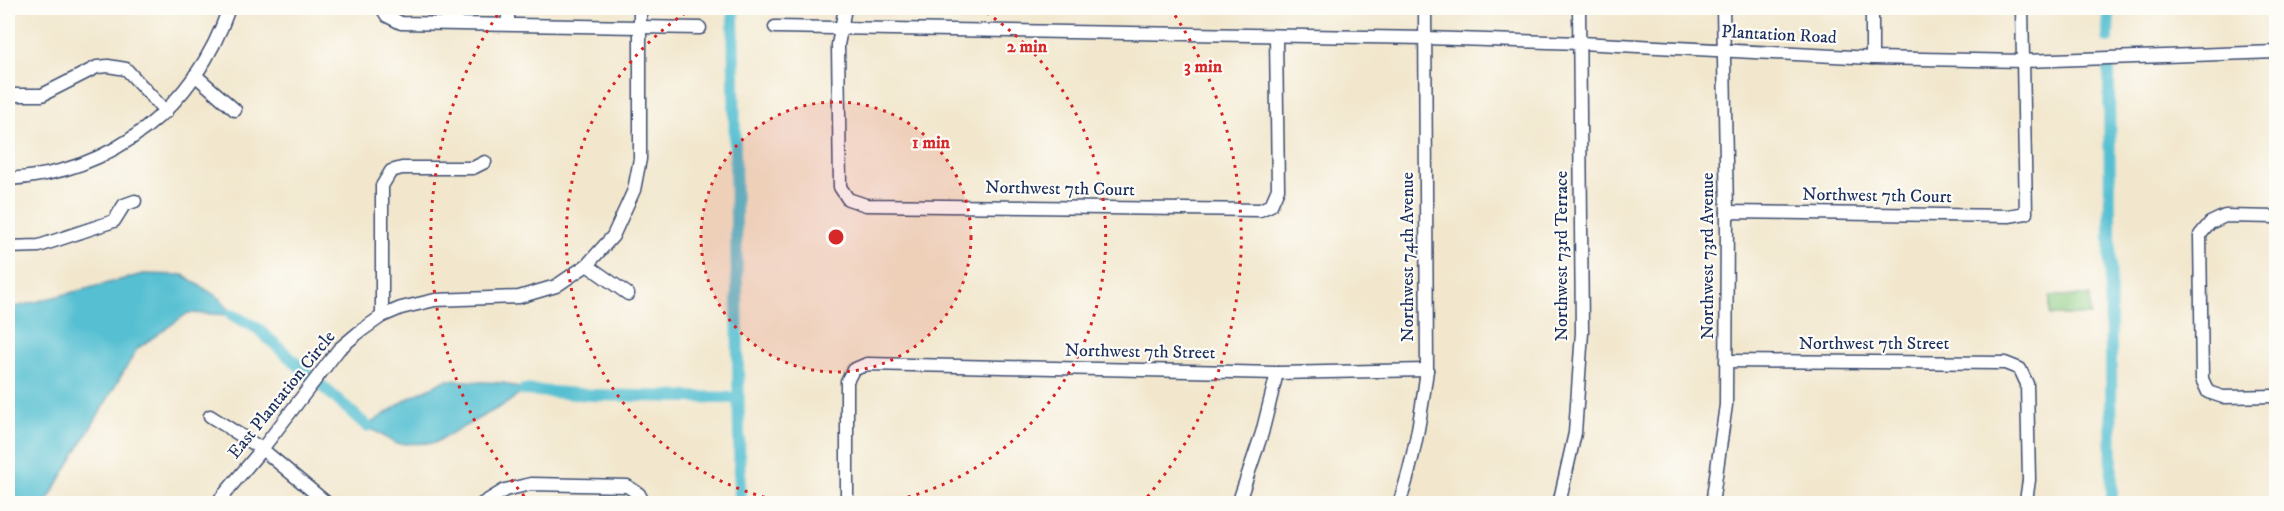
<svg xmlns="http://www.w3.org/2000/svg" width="2284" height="511" viewBox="0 0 2284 511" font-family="'IM FELL DW Pica',serif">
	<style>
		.green { fill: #8dcc83; stroke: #547e70; stroke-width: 1.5 }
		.water { fill: #56c0d2; stroke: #387898; stroke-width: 1.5 }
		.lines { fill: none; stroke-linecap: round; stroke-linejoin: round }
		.canal { stroke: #56c0d2; stroke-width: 12 }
		.minor-casing { stroke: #3b4b6f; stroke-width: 15 }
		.minor { stroke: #fff; stroke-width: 12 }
		.ring { fill: none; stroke: #d62828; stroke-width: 3; stroke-dasharray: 3 6 }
		.labels { text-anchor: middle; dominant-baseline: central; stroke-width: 4.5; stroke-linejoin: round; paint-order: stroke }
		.street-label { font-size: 18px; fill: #1b2f5e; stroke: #fdfcf7 }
		.centre { fill: #d62828; stroke: #fdfcf7; stroke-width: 3 }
		.ring-label { font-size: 18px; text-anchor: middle; font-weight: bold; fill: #d62828; stroke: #fdfcf7; stroke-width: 4.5; stroke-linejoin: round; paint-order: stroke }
	</style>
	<rect width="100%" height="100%" fill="#fdfcf7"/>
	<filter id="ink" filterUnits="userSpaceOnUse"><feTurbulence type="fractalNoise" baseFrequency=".0167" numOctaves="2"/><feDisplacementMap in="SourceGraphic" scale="12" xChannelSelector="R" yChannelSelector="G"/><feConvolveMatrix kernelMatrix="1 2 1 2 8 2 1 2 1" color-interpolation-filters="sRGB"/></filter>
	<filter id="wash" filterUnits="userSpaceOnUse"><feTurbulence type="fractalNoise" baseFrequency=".008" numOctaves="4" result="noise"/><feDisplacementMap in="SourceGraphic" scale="24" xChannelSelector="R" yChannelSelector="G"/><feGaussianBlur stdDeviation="1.35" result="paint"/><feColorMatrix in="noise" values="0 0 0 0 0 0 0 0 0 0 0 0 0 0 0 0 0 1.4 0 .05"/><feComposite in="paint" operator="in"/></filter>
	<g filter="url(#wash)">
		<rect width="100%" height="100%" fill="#f2e7cd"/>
		<rect class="green" x="2050" y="296" width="40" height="19"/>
		<g class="water">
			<polygon points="143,274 183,275 221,299 232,315 188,313 137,349 46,503 8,503 8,309"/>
			<polygon points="446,380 504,383 524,390 507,403 434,443 396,444 367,426 409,398"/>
		</g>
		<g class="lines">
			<g class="canal">
				<polyline points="733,8 740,504"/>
				<polyline points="2108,38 2109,8"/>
				<polyline points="2109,71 2112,504"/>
				<polyline points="232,315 257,328 308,374"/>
				<polyline points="322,386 367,426"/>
				<polyline points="524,390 593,395 738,398"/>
			</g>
		</g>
	</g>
	<g filter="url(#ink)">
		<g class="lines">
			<g class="minor-casing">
				<g id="minor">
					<polyline points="382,8 387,16 401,23 700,28"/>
					<polyline points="508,8 508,24"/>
					<polyline points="845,8 838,45 840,187 848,199 866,205 1260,210 1271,205 1278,189 1276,36"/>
					<polyline points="1872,8 1872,58"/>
					<polyline points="775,27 1426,38 1580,43 1872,58 2023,61 2276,52"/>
					<polyline points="195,75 235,110"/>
					<polyline points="8,95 42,95 97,67 108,66 126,69 166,112"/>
					<path d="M8,179c105,-6 187,-72 221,-171"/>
					<polyline points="1727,212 2009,216 2026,213 2022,8"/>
					<polyline points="2276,217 2225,216 2210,223 2200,235 2202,379 2208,392 2223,397 2276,396"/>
					<polyline points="8,247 39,246 114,221 124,205 135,201"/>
					<polyline points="628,294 587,265 613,236 634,190 640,159 640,8"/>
					<polyline points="382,316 382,186 391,171 402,168 473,168 485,162"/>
					<polyline points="1726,361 2005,363 2020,369 2027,384 2029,480 2026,501 2020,504"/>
					<polyline points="210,416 262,449 328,504"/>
					<polyline points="216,504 262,449 339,349 358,333 382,316 401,308 435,300 519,297 556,286 587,265"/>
					<polyline points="482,504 505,490 531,484 627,486 639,494 644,504"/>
					<polyline points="847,504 847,381 853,370 867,364 1277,373 1427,370"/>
					<polyline points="1238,504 1262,433 1277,373"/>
					<path d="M1399,504c15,-43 22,-89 28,-134l-2,-362"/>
					<polyline points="1559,504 1575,433 1582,332 1579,8"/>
					<polyline points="1712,504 1726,405 1727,212 1723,8"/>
				</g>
			</g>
			<use href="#minor" class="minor"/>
		</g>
	</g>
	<circle cx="836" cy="237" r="135" fill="#d62828" fill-opacity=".12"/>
	<g class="ring">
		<circle cx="836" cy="237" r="135"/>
		<path d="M791 503A270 270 0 0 1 693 8M979 8A270 270 0 0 1 881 503"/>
		<path d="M530 503A405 405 0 0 1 502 8M1170 8A405 405 0 0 1 1142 503"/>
	</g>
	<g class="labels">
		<g class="street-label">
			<text transform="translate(1779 35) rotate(3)">Plantation Road</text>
			<text transform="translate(1060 189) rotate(1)">Northwest 7th Court</text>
			<text transform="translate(1877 196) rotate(1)">Northwest 7th Court</text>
			<text transform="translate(1562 256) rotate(-90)">Northwest 73rd Terrace</text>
			<text transform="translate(1708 256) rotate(-90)">Northwest 73rd Avenue</text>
			<text transform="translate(1408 257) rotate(-90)">Northwest 74th Avenue</text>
			<text x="1874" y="344">Northwest 7th Street</text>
			<text transform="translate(1140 352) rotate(1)">Northwest 7th Street</text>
			<text transform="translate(282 395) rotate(-51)">East Plantation Circle</text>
		</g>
	</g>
	<circle cx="836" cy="237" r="9" class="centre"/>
	<g class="ring-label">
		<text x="1027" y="52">2 min</text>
		<text x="1203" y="72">3 min</text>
		<text x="931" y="148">1 min</text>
	</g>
	<rect width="2284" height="511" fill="none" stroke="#fdfcf7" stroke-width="30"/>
</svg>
